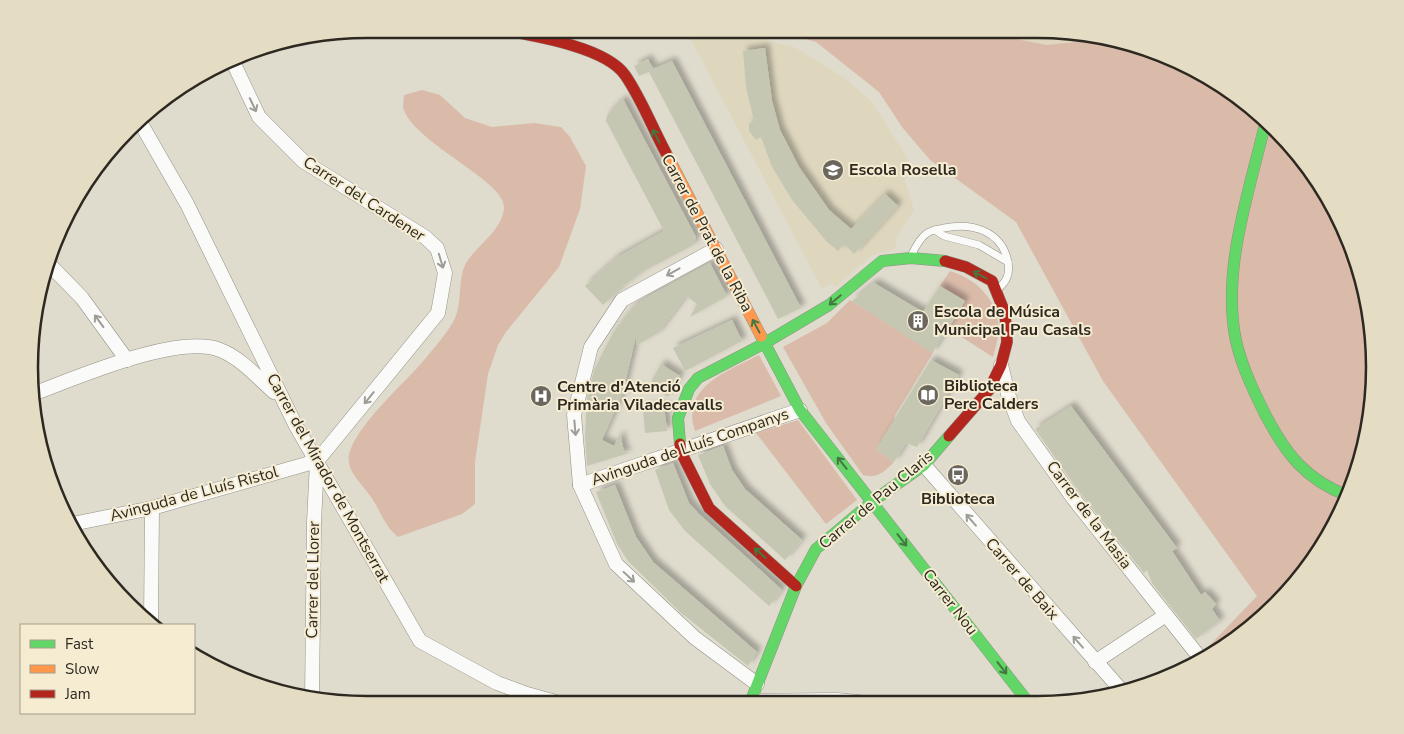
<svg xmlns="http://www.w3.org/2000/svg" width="1404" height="734" viewBox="0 0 1404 734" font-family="'Nunito Sans',sans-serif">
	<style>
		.built { fill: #ded7be }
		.green { fill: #dabbaa }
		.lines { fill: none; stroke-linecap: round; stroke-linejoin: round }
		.stream { stroke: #9abb90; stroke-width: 4.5 }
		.building { fill: #c6c7b3; filter: url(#shadow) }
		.lane-casing { stroke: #949187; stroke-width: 8 }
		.street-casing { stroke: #949187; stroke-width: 15 }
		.fast-casing { stroke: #949187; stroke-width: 12 }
		.slow-casing { stroke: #949187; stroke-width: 12 }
		.jam-casing { stroke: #949187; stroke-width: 12 }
		.lane { stroke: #fafaf8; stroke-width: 7 }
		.street { stroke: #fafaf8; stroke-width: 14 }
		.fast { stroke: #63d668; stroke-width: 11 }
		.slow { stroke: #ff974d; stroke-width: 11 }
		.jam { stroke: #b3261e; stroke-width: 11 }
		.oneway { stroke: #9e9c97 }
		.oneway2 { stroke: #457740 }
		.labels { text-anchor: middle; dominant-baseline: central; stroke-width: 4; stroke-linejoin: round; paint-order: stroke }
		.poi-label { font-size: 16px; font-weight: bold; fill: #2d2920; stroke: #f5ecd2; text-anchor: start }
		.street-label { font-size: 16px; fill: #2d2920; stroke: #f5ecd2 }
		.rim { fill: none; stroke: #2d2920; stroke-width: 2.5 }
	</style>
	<defs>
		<filter id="shadow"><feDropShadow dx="4.5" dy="-4.5" stdDeviation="2.5" flood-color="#0004"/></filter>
	</defs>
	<rect width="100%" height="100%" fill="#dfdbcd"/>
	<g class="built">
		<polygon points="689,29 720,29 794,47 845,78 871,101 908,159 905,181 914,210 897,236 895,249 872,255 835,287 832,283 822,289 686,30"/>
		<polygon points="980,29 1059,29 1113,38 1047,45 989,34"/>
	</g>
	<g class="green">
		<polygon points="772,29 980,29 990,34 1047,45 1113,38 1125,40 1187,64 1243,99 1292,144 1330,198 1357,259 1372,323 1375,389 1364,455 1340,517 1291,590 1243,636 1212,653 1209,646 1257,596 1103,381 1016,222 930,160 902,127 879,92 816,42"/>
		<path d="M422,90l18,5 25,23 27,9 42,-4 27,4 9,10 16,29 -6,43 -21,58 -53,65 -8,13 -10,29 -13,88v42l-13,10 -64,23c-14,-12 -17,-25 -27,-40 -7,-11 -20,-21 -22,-34 -5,-26 53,-78 69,-96 12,-14 26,-30 35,-45 11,-18 3,-46 15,-62 12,-17 34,-30 36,-52 3,-26 -88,-64 -100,-98 -2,-4 0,-11 0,-15z"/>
		<path d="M950,271c24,7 45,26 48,51 2,12 -2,24 -5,35l-44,-28 16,-28 -25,-15z"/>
		<path d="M850,300l84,51 -39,64 -1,8 -18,26 18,13c-10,10 -17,17 -31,13l-37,-52 -43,-76 44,-24z"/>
		<path d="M759,355l22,41 -86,35c-15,-44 33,-60 64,-76z"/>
		<polygon points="798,420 857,500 826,524 756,433"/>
	</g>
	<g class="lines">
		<polyline class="stream" points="1348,238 1362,307 1373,339"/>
	</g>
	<g class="building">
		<polygon points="765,48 772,101 780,130 799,167 829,210 851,229 885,194 898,206 854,254 844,244 838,251 827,242 792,200 772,167 761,137 756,140 749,131 749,124 754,121 746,87 743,51"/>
		<polygon points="648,59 653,69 672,61 801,308 778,319 649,72 639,76 634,66"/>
		<polygon points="623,99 696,237 693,245 642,272 622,287 603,305 585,286 616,258 664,231 606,121 607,115"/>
		<polygon points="710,263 727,296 690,317 697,304 686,296 658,333 637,345 636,336 623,392 602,440 614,446 620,434 624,451 629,453 587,466 585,436 587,398 594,370 613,333 632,308 646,298"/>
		<polygon points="874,283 923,312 940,286 965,301 932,353 852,301"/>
		<polygon points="732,320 742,341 685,371 673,348"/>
		<polygon points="931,360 959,375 917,447 906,443 894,462 876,449"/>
		<polygon points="661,364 680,376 668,397 649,386"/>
		<polygon points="664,406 667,431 645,433 643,408"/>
		<polygon points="1071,406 1177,548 1172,551 1201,595 1205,592 1216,604 1212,609 1220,621 1196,639 1152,583 1147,570 1144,573 1080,493 1035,429"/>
		<polygon points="723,446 732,470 745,489 802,540 785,560 725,506 710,484 698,455"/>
		<polygon points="673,463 689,503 699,514 782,590 769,606 685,531 669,510 655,470"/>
		<polygon points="615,485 636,537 653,562 757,652 748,666 680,612 628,561 617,544 596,492"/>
	</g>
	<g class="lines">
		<g class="lane-casing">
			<g id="lane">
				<polyline points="935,230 944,236 979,245 1008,262"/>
				<path d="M911,256c4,-8 8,-17 15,-22 5,-4 12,-5 18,-6 28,-6 58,3 64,34 2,12 -1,19 -10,27"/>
			</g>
		</g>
		<g class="street-casing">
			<g id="street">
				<polyline points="232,60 259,117 303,161 425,237 437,248 445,273 438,313 317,461"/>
				<polyline points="140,122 187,204 296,426 420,641 497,683 527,694 563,704"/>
				<polyline points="716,249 622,300 591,347 574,415 580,485 616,564 695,638 757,684"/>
				<polyline points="48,263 82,298 127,360"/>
				<polyline points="1001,365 1008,394 1018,421 1073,498 1197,654"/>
				<path d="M30,395c44,-16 147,-62 190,-45 21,8 38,28 54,42"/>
				<polyline points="924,465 1122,691"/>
				<polyline points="580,485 800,410"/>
				<polyline points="71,527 77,523 152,508 317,461"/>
				<polyline points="151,623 152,508"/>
				<polyline points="1095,662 1166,615"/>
				<polyline points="312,699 314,522 317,462"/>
				<polyline points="751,701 837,700 867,703"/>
			</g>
		</g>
		<g class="fast-casing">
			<g id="fast">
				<path d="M1266,120c-16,70 -45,149 -30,221 6,26 18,51 30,75 21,39 39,63 82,80"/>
				<polyline points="761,336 800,410 1028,702"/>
				<polyline points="680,444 678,418 689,389 698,378 765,343 829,305 882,261 911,258 945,261"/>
				<polyline points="750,703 796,586 816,549 873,501 924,465 949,436"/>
			</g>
		</g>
		<g class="slow-casing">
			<polyline id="slow" points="666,153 761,336"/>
		</g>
		<g class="jam-casing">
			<g id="jam">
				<path d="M497,29c32,6 108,17 128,46 16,23 27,52 41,78"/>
				<polyline points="945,261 966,267 992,281 1005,313 1007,342 1001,365 989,390 949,436"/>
				<polyline points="680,444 681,452 709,508 796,586"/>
			</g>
		</g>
		<use href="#lane" class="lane"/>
		<use href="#street" class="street"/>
		<use href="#fast" class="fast"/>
		<use href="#slow" class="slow"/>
		<use href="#jam" class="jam"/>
	</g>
	<defs><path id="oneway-shaft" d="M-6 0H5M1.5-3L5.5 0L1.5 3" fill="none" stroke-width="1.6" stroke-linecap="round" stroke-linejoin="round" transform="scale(1.25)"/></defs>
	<g class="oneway">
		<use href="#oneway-shaft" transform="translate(253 105) rotate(65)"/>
		<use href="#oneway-shaft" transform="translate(441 261) rotate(73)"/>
		<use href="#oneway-shaft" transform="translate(673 272) rotate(151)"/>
		<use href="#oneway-shaft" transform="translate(99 321) rotate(-126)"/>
		<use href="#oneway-shaft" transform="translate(369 398) rotate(129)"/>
		<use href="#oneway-shaft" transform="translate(575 428) rotate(85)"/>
		<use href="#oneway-shaft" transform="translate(971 520) rotate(-131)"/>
		<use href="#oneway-shaft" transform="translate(629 577) rotate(43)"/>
		<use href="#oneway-shaft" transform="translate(1078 642) rotate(-131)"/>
	</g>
	<g class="oneway2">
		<use href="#oneway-shaft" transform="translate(656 136) rotate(-118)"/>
		<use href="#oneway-shaft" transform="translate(980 275) rotate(-152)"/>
		<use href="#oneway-shaft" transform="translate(835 300) rotate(140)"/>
		<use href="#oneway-shaft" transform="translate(756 326) rotate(-118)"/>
		<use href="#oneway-shaft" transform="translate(842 463) rotate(-129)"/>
		<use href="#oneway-shaft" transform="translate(902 540) rotate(52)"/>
		<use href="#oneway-shaft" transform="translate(760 553) rotate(-138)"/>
		<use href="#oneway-shaft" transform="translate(1002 668) rotate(52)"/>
	</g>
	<defs>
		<g id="school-disc" transform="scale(1.125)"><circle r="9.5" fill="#6b675d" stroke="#f5ecd2"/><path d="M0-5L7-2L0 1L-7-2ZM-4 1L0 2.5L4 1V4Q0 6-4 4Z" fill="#fff"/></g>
		<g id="building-disc" transform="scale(1.125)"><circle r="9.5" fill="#6b675d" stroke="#f5ecd2"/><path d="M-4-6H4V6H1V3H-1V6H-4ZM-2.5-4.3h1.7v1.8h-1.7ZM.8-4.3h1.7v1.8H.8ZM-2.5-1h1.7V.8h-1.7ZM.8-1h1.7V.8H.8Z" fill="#fff"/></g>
		<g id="library-disc" transform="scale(1.125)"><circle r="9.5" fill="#6b675d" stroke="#f5ecd2"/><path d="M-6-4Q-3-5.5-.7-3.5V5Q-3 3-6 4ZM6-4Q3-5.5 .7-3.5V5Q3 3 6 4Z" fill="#fff"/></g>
		<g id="hospital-disc" transform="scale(1.125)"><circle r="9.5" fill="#6b675d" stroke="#f5ecd2"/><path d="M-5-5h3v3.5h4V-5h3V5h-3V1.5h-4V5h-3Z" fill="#fff"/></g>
		<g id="bus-disc" transform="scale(1.125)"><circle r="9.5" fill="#6b675d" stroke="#f5ecd2"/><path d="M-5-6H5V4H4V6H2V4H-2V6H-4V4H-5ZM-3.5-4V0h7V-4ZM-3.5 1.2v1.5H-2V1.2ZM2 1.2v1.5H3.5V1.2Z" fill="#fff"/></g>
	</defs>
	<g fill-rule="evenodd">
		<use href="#school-disc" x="833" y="170"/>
		<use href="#building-disc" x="918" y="321"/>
		<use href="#library-disc" x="928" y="395"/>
		<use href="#hospital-disc" x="541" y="396"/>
		<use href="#bus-disc" x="958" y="475"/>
	</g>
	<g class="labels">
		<g class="poi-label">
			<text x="849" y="170">Escola Rosella</text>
			<text x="934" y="312">Escola de Música<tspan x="934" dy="18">Municipal Pau Casals</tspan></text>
			<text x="944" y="386">Biblioteca<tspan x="944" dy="18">Pere Calders</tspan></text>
			<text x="557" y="387">Centre d'Atenció<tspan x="557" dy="18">Primària Viladecavalls</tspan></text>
			<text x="958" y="499" text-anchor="middle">Biblioteca</text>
		</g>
		<g class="street-label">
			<text transform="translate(364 199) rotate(33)">Carrer del Cardener</text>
			<text transform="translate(707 233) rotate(62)">Carrer de Prat de la Riba</text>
			<text transform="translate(690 447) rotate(-19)">Avinguda de Lluís Companys</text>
			<text transform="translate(328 478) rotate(61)">Carrer del Mirador de Montserrat</text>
			<text transform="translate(194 494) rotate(-15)">Avinguda de Lluís Ristol</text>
			<text transform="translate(876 500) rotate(-40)">Carrer de Pau Claris</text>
			<text transform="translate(1089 515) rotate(53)">Carrer de la Masia</text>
			<text transform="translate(1022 579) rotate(49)">Carrer de Baix</text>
			<text transform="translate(313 580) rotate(-89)">Carrer del Llorer</text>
			<text transform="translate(950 602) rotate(52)">Carrer Nou</text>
		</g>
	</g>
	<path d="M0 0H1404V734H0ZM367 38H1037A329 329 0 0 1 1366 367V367A329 329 0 0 1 1037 696H367A329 329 0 0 1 38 367V367A329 329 0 0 1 367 38Z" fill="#e5dcc4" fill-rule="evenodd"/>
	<path class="rim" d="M367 38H1037A329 329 0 0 1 1366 367V367A329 329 0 0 1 1037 696H367A329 329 0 0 1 38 367V367A329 329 0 0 1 367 38Z"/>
	<rect x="20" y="624" width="175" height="90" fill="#f5ecd2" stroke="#a59e8b"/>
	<rect x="30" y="640" width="25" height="8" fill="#63d668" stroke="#a59e8b"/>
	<text x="65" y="649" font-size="15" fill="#2d2920">Fast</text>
	<rect x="30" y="665" width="25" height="8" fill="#ff974d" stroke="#a59e8b"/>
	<text x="65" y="674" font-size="15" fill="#2d2920">Slow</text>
	<rect x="30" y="690" width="25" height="8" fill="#b3261e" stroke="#a59e8b"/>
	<text x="65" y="699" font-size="15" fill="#2d2920">Jam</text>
</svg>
